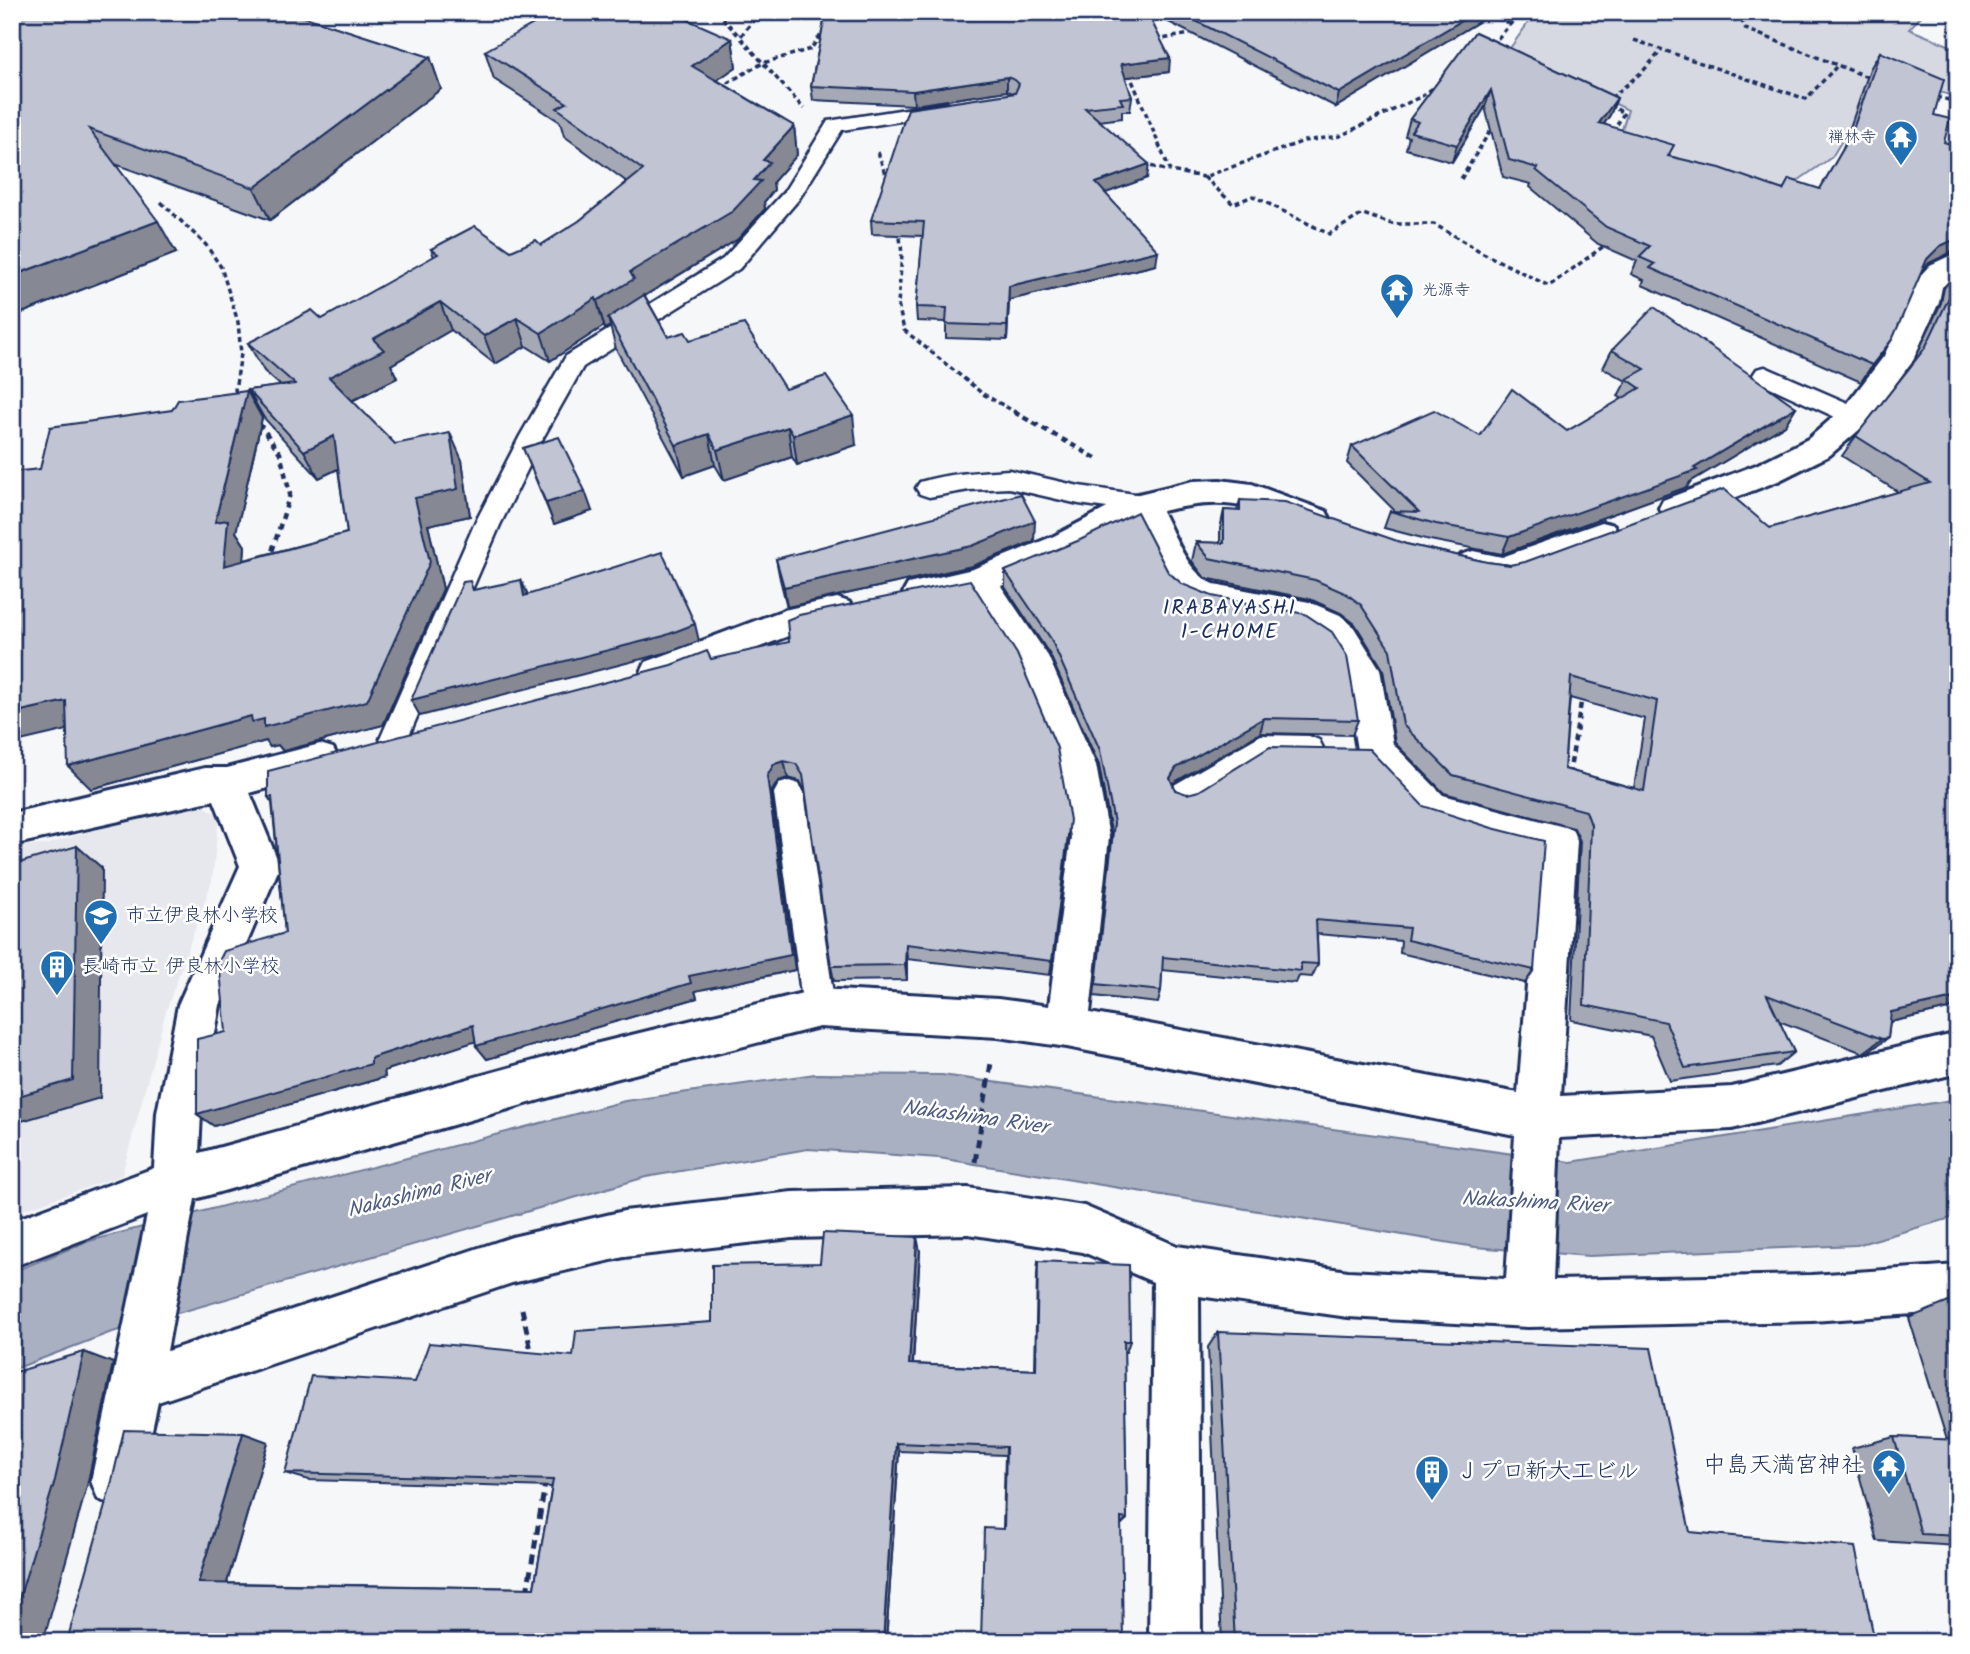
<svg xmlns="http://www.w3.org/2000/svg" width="1970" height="1654" viewBox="0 0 1970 1654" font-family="Kalam,'Klee One',sans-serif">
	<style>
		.built { fill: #e6e8ee }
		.green { fill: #d6d9e2; stroke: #7884a0; stroke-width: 2 }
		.water { fill: #a9b0c1; stroke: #707c99; stroke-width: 2 }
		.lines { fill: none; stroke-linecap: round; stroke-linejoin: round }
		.service-casing { stroke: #1b2f5e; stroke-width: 5 }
		.minor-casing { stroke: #1b2f5e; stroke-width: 6 }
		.path-far2 { stroke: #1b2f5e; stroke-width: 3.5; stroke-dasharray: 5 3.5; stroke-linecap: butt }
		.path-far1 { stroke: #1b2f5e; stroke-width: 4.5; stroke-dasharray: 6 5; stroke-linecap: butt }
		.path { stroke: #1b2f5e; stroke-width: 5; stroke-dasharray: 9 6; stroke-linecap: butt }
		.service { fill: #fff; fill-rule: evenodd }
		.minor { fill: #fff; fill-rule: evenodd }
		.wall { fill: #a5a9b5; stroke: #1b2f5e; stroke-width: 2; fill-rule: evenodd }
		.shaded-wall { fill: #868994; stroke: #1b2f5e; stroke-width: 2 }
		.building { fill: #c0c4d3; stroke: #1b2f5e; stroke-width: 2; fill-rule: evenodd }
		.labels { text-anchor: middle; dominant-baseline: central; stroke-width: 5; stroke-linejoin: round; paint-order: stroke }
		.far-poi-label { font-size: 16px; fill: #1b2f5e; stroke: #fff; text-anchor: end }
		.poi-label { font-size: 19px; fill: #1b2f5e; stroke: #fff; text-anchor: start }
		.neighbourhood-label { font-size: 21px; letter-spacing: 2px; fill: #1b2f5e; stroke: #fff }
		.water-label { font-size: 21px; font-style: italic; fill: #4d5c81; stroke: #fff }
		.near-poi-label { font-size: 23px; fill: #1b2f5e; stroke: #fff; text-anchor: end }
	</style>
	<rect width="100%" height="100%" fill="#f6f7f9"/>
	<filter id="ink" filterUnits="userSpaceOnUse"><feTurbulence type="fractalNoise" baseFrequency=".0143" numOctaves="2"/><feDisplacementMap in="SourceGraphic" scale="14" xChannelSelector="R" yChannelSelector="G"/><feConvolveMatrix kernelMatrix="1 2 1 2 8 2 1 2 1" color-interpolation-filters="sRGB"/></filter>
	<g filter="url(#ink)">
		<polygon class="built" points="196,800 219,816 212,881 166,1011 122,1175 12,1214 12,846 44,845"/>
		<polygon class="green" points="1536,12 1925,12 1909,29 1958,49 1958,97 1880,77 1832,157 1783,191 1618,142 1628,110 1508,51"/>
		<polygon class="water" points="815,1074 942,1075 1571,1162 1958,1099 1958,1216 1857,1245 1589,1256 1475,1247 939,1158 808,1149 646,1177 109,1333 12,1370 12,1272 89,1241 625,1101"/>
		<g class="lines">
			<g class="service-casing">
				<g id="service">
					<polygon points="945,103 952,105 955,109 952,113 842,130 799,199 739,269 583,367 544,436 500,525 404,747 394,751 384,747 380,739 474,525 520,436 566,356 723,259 784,192 828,121"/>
					<polygon points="1765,367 1864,410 1867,416 1864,422 1855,424 1846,422 1757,381 1753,375 1757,369"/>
					<path d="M1009,470l70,16 63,9 9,3 4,6 -4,6 -9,3 -63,-9 -70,-16 -40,2 -40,7 -9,-3 -4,-6 4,-6c29,-9 59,-10 89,-12z"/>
					<polygon points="1261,735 1309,736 1319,740 1323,748 1319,756 1309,760 1265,759 1194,803 1184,806 1174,803 1169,794 1174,785"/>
					<polygon points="789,781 799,784 804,793 835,1008 830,1018 819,1023 808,1018 803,1008 774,793 779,784"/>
				</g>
			</g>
			<g class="minor-casing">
				<g id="minor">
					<polygon points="1958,252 1958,273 1942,287 1939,302 1913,360 1866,424 1830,455 1778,481 1687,516 1675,520 1663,516 1659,508 1663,500 1756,465 1808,439 1844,408 1884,356 1918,278 1930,265"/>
					<path d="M1220,480l32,4 74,27 5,9 -5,9c-26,7 -52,-15 -77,-21 -29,-8 -59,-3 -87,3 14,26 24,61 52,73l95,18 31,13 13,11 27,43 13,75 50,51 129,34 5,12 -16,255 171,-9 226,-54v40l-226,56 -173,9 -6,142 259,-5 146,-10v46l-146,10 -284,6 -180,-10 -149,-21 2,346h-52l4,-360 -70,-30 -115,-18 -176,4 -168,19 -112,26 -354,119 -17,79 -7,18 -18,7 -18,-7 -7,-18 56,-266 -135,52v-46l142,-53 3,-55 21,-108 62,-139 -26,-66 -202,45v-32l193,-45h22l93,-24 13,4 6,11 -6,11 -83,23 30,73 -60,139 -19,108 -2,40 400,-110 220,-54 179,10 51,7 22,-169 -13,-72 -39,-94 -49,-75 -50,10 -12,-4 -5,-9 5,-9 65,-15 81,-33 76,-40 63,-15zM1135,523l33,64 12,11 29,11 92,18 28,19 15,25 13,79 6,11 54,57 67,22 54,13 -20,240 -428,-80 19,-176 -13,-72 -48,-109 -47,-70 77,-32zM819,1027l179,10 69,10 448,88 -9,144 -158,-8 -171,-25 -93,-40 -116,-18 -176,4 -168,19 -112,26 -345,114 28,-152 404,-116z"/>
					<polygon points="1602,522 1614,525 1619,534 1614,543 1503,583 1461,573 1456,564 1461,555 1473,551 1502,557"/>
					<polygon points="837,598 849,602 854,611 849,620 801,631 659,686 646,682 641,672 646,662 784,610"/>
				</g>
			</g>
			<g class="path-far2">
				<polyline points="717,12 740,37"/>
				<polyline points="760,12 740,37 804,109"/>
				<polyline points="1481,12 1511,24"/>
				<polyline points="1737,12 1746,29 1870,78"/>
				<polyline points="1156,40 1196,33"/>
				<polyline points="1634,40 1806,99 1836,67"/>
				<polyline points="1492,45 1521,12"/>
				<polyline points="1129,73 1170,171 1204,177 1304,141 1340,136 1422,96 1437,85"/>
				<polyline points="720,87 763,63 811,49 819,37 826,34"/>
				<polyline points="1936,97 1958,102"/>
				<polyline points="1611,98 1643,71 1662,50"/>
				<polyline points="1609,105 1624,113 1614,130"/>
				<polyline points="878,152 887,180"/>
				<polyline points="1143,164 1168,171"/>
				<polyline points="1204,177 1233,204 1253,196 1329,234 1363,214 1392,224 1434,224 1483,253 1549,286 1608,243"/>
				<polyline points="1461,179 1493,126"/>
				<polyline points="161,202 206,245 221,267 238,322 241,354 235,390 240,396"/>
				<polyline points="899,229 902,254 898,304 904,330 983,394 1017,413"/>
			</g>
			<g class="path-far1">
				<polyline points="1014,412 1099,460"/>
				<polyline points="259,423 280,453 290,494 270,558"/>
				<polyline points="1569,775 1582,697"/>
			</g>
			<g class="path">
				<polyline points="975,1162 991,1063"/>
				<polyline points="522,1309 532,1355"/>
				<polyline points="527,1593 545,1484"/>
			</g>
			<use href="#service" class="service"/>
			<use href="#minor" class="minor"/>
		</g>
		<g class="wall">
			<polygon points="826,12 1169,72 1125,77 1132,97 1130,111 1122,111 1122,118 1099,121 1147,178 1105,193 1156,265 1009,300 1007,340 946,338 946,322 917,321 916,307 923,236 872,234 871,220 1013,93 1007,91 914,105 813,100 811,86"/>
			<polygon points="1149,12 1495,12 1336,107"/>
			<polygon points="295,14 430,57 441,89 270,220 115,164 176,253 14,316 12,19"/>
			<polygon points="1475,32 1617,98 1610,115 1604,124 1669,156 1783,190 1820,189 1842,151 1870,69 1880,52 1934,115 1944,142 1950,253 1929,263 1923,269 1882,355 1861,382 1642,285 1644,280 1631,274 1637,261 1598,244 1530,187 1531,184 1503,177 1485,107 1452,162 1406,149 1409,137 1405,136 1410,119"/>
			<polygon points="732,39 736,67 717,80 794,126 797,155 773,182 774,190 764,202 765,209 738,239 645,296 668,337 690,340 785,389 856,445 797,465 792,457 724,480 715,465 684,476 616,349 610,326 605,329 604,326 550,361 526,346 495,364 451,330 391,365 397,378 352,401 395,444 462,460 470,516 428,525 443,589 383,725 283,751 278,745 270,747 266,741 91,789 67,731 40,469 172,410 247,391 262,418 236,532 245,546 244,560 347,533 338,469 319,478 264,418 248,390 281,386 264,371 248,343 322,319 434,257 431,249 511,251 541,245 579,221 627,182 564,136 560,122 494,79 485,51"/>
			<path d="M1958,269v738l-68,15 -2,16 -20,14 -5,1 -84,-32 15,31 -17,14 -107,15 -19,-45 -80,-16 9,-179 -6,-13 -130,-35 -49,-50 -12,-74 -28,-45 -14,-11 -31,-14 -105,-21 -13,-17 4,-19 24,1v-14l4,-19 13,1 3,-11 166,44 81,18 23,3 260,-37 128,-36 -56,-36 14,-20 57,-73 28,-60 3,-15zM1570,698l75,21 -11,69 -70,-19z"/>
			<polygon points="1612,350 1796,407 1785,425 1690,482 1687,487 1502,554 1430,540 1384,528 1390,511 1395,511 1347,463 1352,446 1480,436 1567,431 1622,399 1618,396 1626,381 1603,368"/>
			<polygon points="523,448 592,511 554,524"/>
			<polygon points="1034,541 972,566 787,607 780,579 776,559"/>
			<polygon points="1005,571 1168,572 1182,584 1358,720 1352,735 1260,733 1173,783 1175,790 1534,970 1525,983 1400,953 1401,941 1317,934 1318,964 1312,977 1299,976 1296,983 1162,970 1161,991 1158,1003 1094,996 1112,837 1099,765 1050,655 1005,587"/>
			<polygon points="711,659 1068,837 1050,975 907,959 907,980 834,981 831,966 805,791 800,781 788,778 778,781 771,793 795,970 695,991 697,998 487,1059 475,1041 384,1071 385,1077 214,1126 197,1114 226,1032 285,933 272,803 268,797"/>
			<polygon points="920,1251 913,1364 1035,1370 1037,1274 1038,1261 1130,1341 1126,1352 1124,1352 1127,1519 1122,1524 1003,1529 1005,1455 899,1451 886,1642 67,1641 243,1433 268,1442 227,1583 534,1588 552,1487 309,1480 285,1473 415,1382 573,1356 712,1322 820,1263"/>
			<polygon points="1951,1301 1958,1301 1958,1546 1877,1541 1852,1448 1894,1437 1947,1440 1909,1318"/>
			<polygon points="1218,1332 1690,1532 1875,1642 1222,1642 1208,1347"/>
		</g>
		<g class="shaded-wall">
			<polygon points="1476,12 1495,12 1336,107 1339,93"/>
			<polygon points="732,39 736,67 697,94 692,66"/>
			<polygon points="430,57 441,89 270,220 254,188"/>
			<polygon points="1170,58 1169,72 1120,78 1121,64"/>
			<polygon points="1007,77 1007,91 914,105 913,91"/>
			<polygon points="1491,90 1485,107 1452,162 1457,145"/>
			<polygon points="1617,98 1610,115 1593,140 1599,123"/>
			<polygon points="794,126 797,155 773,182 774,190 764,202 765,209 738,239 608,318 610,326 605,329 597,301 763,160"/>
			<polygon points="1149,164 1147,178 1095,197 1096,183"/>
			<polygon points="158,221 176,253 14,316 12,313 12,276"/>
			<polygon points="1958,238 1958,242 1950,253 1929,263 1916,276 1927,259 1940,246"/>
			<polygon points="1158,251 1156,265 1009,300 1007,340 1009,286"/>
			<polygon points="596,298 604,326 550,361 541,333"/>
			<polygon points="440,302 451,330 391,365 397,378 343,405 329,377 373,339"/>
			<polygon points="517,318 526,346 495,364 484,336"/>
			<polygon points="1893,338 1882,355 1861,382 1872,365"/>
			<polygon points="247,391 262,418 236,532 245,546 242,592 224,566 215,522"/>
			<polygon points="1796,407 1785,425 1690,482 1687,487 1502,554 1509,537 1694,468"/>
			<polygon points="853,415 856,445 797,465 793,435"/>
			<polygon points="788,427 792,457 724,480 717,450"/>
			<polygon points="450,433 462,460 470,516 428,525 443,589 383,725 283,751 278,745 270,747 266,741 91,789 68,766 251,716 415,498"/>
			<polygon points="709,434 715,465 684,476 676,445"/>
			<polygon points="334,436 348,464 319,478 304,451"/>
			<polygon points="585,491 592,511 554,524 546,503"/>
			<polygon points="1035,521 1034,541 972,566 787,607 784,587"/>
			<polygon points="521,580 529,597 524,596"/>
			<polygon points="695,624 699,641 669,652 420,716 411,700"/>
			<polygon points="66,701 89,725 12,743 12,713"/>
			<polygon points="1264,718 1260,733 1173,783 1167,793 1170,778 1176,768"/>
			<polygon points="784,761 788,778 778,781 771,793 795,970 695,991 697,998 487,1059 476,1046 689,976 767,776 774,764"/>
			<polygon points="77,846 102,868 100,1098 12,1124 12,1098"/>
			<polygon points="906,944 907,959 907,980 905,965"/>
			<polygon points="1958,997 1958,1007 1872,1026 1891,1012"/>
			<polygon points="473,1025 483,1039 384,1071 385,1077 214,1126 197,1114"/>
			<polygon points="1888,1038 1868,1052 1863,1053 1882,1039"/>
			<polygon points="917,1237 920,1251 912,1375 909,1364"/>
			<polygon points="84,1352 113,1363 87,1486 43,1642 12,1642 12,1622"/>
			<polygon points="243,1433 268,1442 226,1586 198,1583"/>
			<polygon points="896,1443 899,1451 886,1642 883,1642"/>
		</g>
		<g class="building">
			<polygon points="20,12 289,12 430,57 254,188 89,129 158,221 12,276 12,19"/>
			<polygon points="555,12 670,12 732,39 692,66 794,126 763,160 770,162 754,180 761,181 733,211 630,272 634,279 597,301 596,298 541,333 517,318 484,336 440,302 373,339 384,350 329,377 395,444 450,433 458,489 415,498 430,562 367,701 264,727 264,719 252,722 251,716 68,766 66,701 12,713 12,472 40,469 50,427 172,410 178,400 247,391 215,522 228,520 224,566 347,533 334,436 304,451 248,390 295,384 248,343 312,310 322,319 438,254 431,249 475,226 511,251 536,240 541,245 579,221 643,170 557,108 567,103 485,51"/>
			<polygon points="826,12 1147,12 1170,58 1121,64 1132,97 1120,98 1123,104 1085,108 1149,164 1096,183 1158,251 1009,286 1007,326 946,324 947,308 916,307 924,222 871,220 908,109 1015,93 1019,84 1015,80 1007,77 913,91 811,86"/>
			<polygon points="1178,12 1476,12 1339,93"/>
			<polygon points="1475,32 1617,98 1599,123 1674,145 1668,156 1720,168 1783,190 1789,179 1820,189 1851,135 1880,52 1944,79 1934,115 1950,119 1944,142 1950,144 1958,204 1958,238 1940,246 1927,259 1893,338 1872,365 1650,268 1655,264 1639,257 1650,246 1606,227 1536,170 1538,168 1509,160 1491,90 1457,145 1411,132 1418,122 1410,119"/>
			<path d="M1958,272v725l-67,15 -3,26 -6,1 -115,-44 27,57 -109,16 -19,-46 -82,-17 7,-180 -5,-14 -133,-36 -50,-50 -13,-75 -29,-45 -14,-11 -32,-14 -106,-22 -13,-16 28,1v-33l16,1v-11l45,2 121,42 81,18 23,3 15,-3 199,-73 46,39 160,-45 -74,-47 69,-88 31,-65zM1571,677l86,24 -13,90 -80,-22z"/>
			<polygon points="644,295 668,337 685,332 690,340 744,324 785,389 826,376 853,415 793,435 788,427 717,450 709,434 676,445 608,318"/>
			<polygon points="1654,307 1796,407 1694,468 1697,470 1509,537 1436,524 1390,511 1419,512 1352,446 1434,410 1480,436 1512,389 1567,431 1640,388 1627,379 1645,369 1612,350"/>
			<polygon points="559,437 585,491 546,503 523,448"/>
			<polygon points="1021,494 1035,521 972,546 784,587 776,559"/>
			<polygon points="1137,512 1168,572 1182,584 1212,596 1305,614 1332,632 1347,656 1358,720 1264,718 1176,768 1170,778 1175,790 1187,794 1199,791 1270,747 1369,749 1423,806 1492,828 1544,841 1534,970 1407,940 1409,928 1316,920 1318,964 1301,963 1301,971 1163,957 1161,991 1096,984 1114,823 1100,750 1051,639 1005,571 1080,540"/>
			<polygon points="662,552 695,624 664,636 411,700 463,582 470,581 473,590 521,580 524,596"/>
			<polygon points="970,580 1017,654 1057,748 1070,820 1052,961 906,944 905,965 831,966 803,775 796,764 784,761 774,764 767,776 791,955 689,976 691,983 476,1046 473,1025 371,1058 371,1064 197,1114 197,1039 226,1032 219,961 224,951 285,933 272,797 268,797 268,771 671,665 707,651 711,659 789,642 787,620 799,615"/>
			<polygon points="77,846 73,1080 12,1098 12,865"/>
			<polygon points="823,1233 917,1237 909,1364 1036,1370 1038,1261 1129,1265 1130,1341 1124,1341 1127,1519 1121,1518 1123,1642 981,1642 984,1528 1004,1529 1006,1447 896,1443 883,1642 56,1642 67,1641 112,1481 124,1430 243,1433 198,1583 534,1588 553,1480 285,1473 311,1376 415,1382 429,1343 573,1356 576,1331 712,1322 712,1265 820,1263"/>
			<polygon points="1951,1301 1958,1301 1958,1321"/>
			<polygon points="1218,1332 1651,1348 1690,1532 1855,1547 1875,1642 1235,1642"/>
			<polygon points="84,1352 55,1480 12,1622 12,1373"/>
			<polygon points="1894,1437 1958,1440 1958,1536 1921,1534"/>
		</g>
	</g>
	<defs>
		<g id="temple-pin" transform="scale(1.75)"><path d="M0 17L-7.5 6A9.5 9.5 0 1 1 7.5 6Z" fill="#1f6fb2" stroke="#fff"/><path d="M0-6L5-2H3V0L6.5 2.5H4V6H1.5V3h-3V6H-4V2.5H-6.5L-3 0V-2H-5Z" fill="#fff"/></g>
		<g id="school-pin" transform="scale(1.75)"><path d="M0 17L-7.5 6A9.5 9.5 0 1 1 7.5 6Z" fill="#1f6fb2" stroke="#fff"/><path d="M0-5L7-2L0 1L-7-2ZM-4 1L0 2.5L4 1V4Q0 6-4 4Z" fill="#fff"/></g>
		<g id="building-pin" transform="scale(1.75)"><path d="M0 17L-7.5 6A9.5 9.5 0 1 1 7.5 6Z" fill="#1f6fb2" stroke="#fff"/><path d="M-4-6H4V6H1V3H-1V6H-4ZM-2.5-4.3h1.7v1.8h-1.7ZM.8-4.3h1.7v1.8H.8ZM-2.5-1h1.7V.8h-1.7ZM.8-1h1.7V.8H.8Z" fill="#fff"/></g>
	</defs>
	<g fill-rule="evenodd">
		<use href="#temple-pin" x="1901" y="137"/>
		<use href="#temple-pin" x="1397" y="290"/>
		<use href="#school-pin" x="101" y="916"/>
		<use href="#building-pin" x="57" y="967"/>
		<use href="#temple-pin" x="1889" y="1466"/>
		<use href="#building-pin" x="1432" y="1472"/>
	</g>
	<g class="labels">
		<g class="far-poi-label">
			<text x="1876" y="137">禅林寺</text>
			<text x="1422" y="290" text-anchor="start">光源寺</text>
		</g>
		<g class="poi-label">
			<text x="126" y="916">市立伊良林小学校</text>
			<text x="82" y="967">長崎市立 伊良林小学校</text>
		</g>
		<g class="neighbourhood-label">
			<text x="1230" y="608">IRABAYASHI<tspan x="1230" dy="24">1-CHOME</tspan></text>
		</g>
		<g class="water-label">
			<text transform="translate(975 1118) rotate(8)">Nakashima River</text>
			<text transform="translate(419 1194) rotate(-14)">Nakashima River</text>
			<text transform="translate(1535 1203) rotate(3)">Nakashima River</text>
		</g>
		<g class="near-poi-label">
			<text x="1864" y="1466">中島天満宮神社</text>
			<text x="1456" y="1472" text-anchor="start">Ｊプロ新大工ビル</text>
		</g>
	</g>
	<rect width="1970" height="1654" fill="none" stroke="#fff" stroke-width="42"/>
	<rect x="21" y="21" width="1928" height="1612" fill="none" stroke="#1b2f5e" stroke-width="2.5" filter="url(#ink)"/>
</svg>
